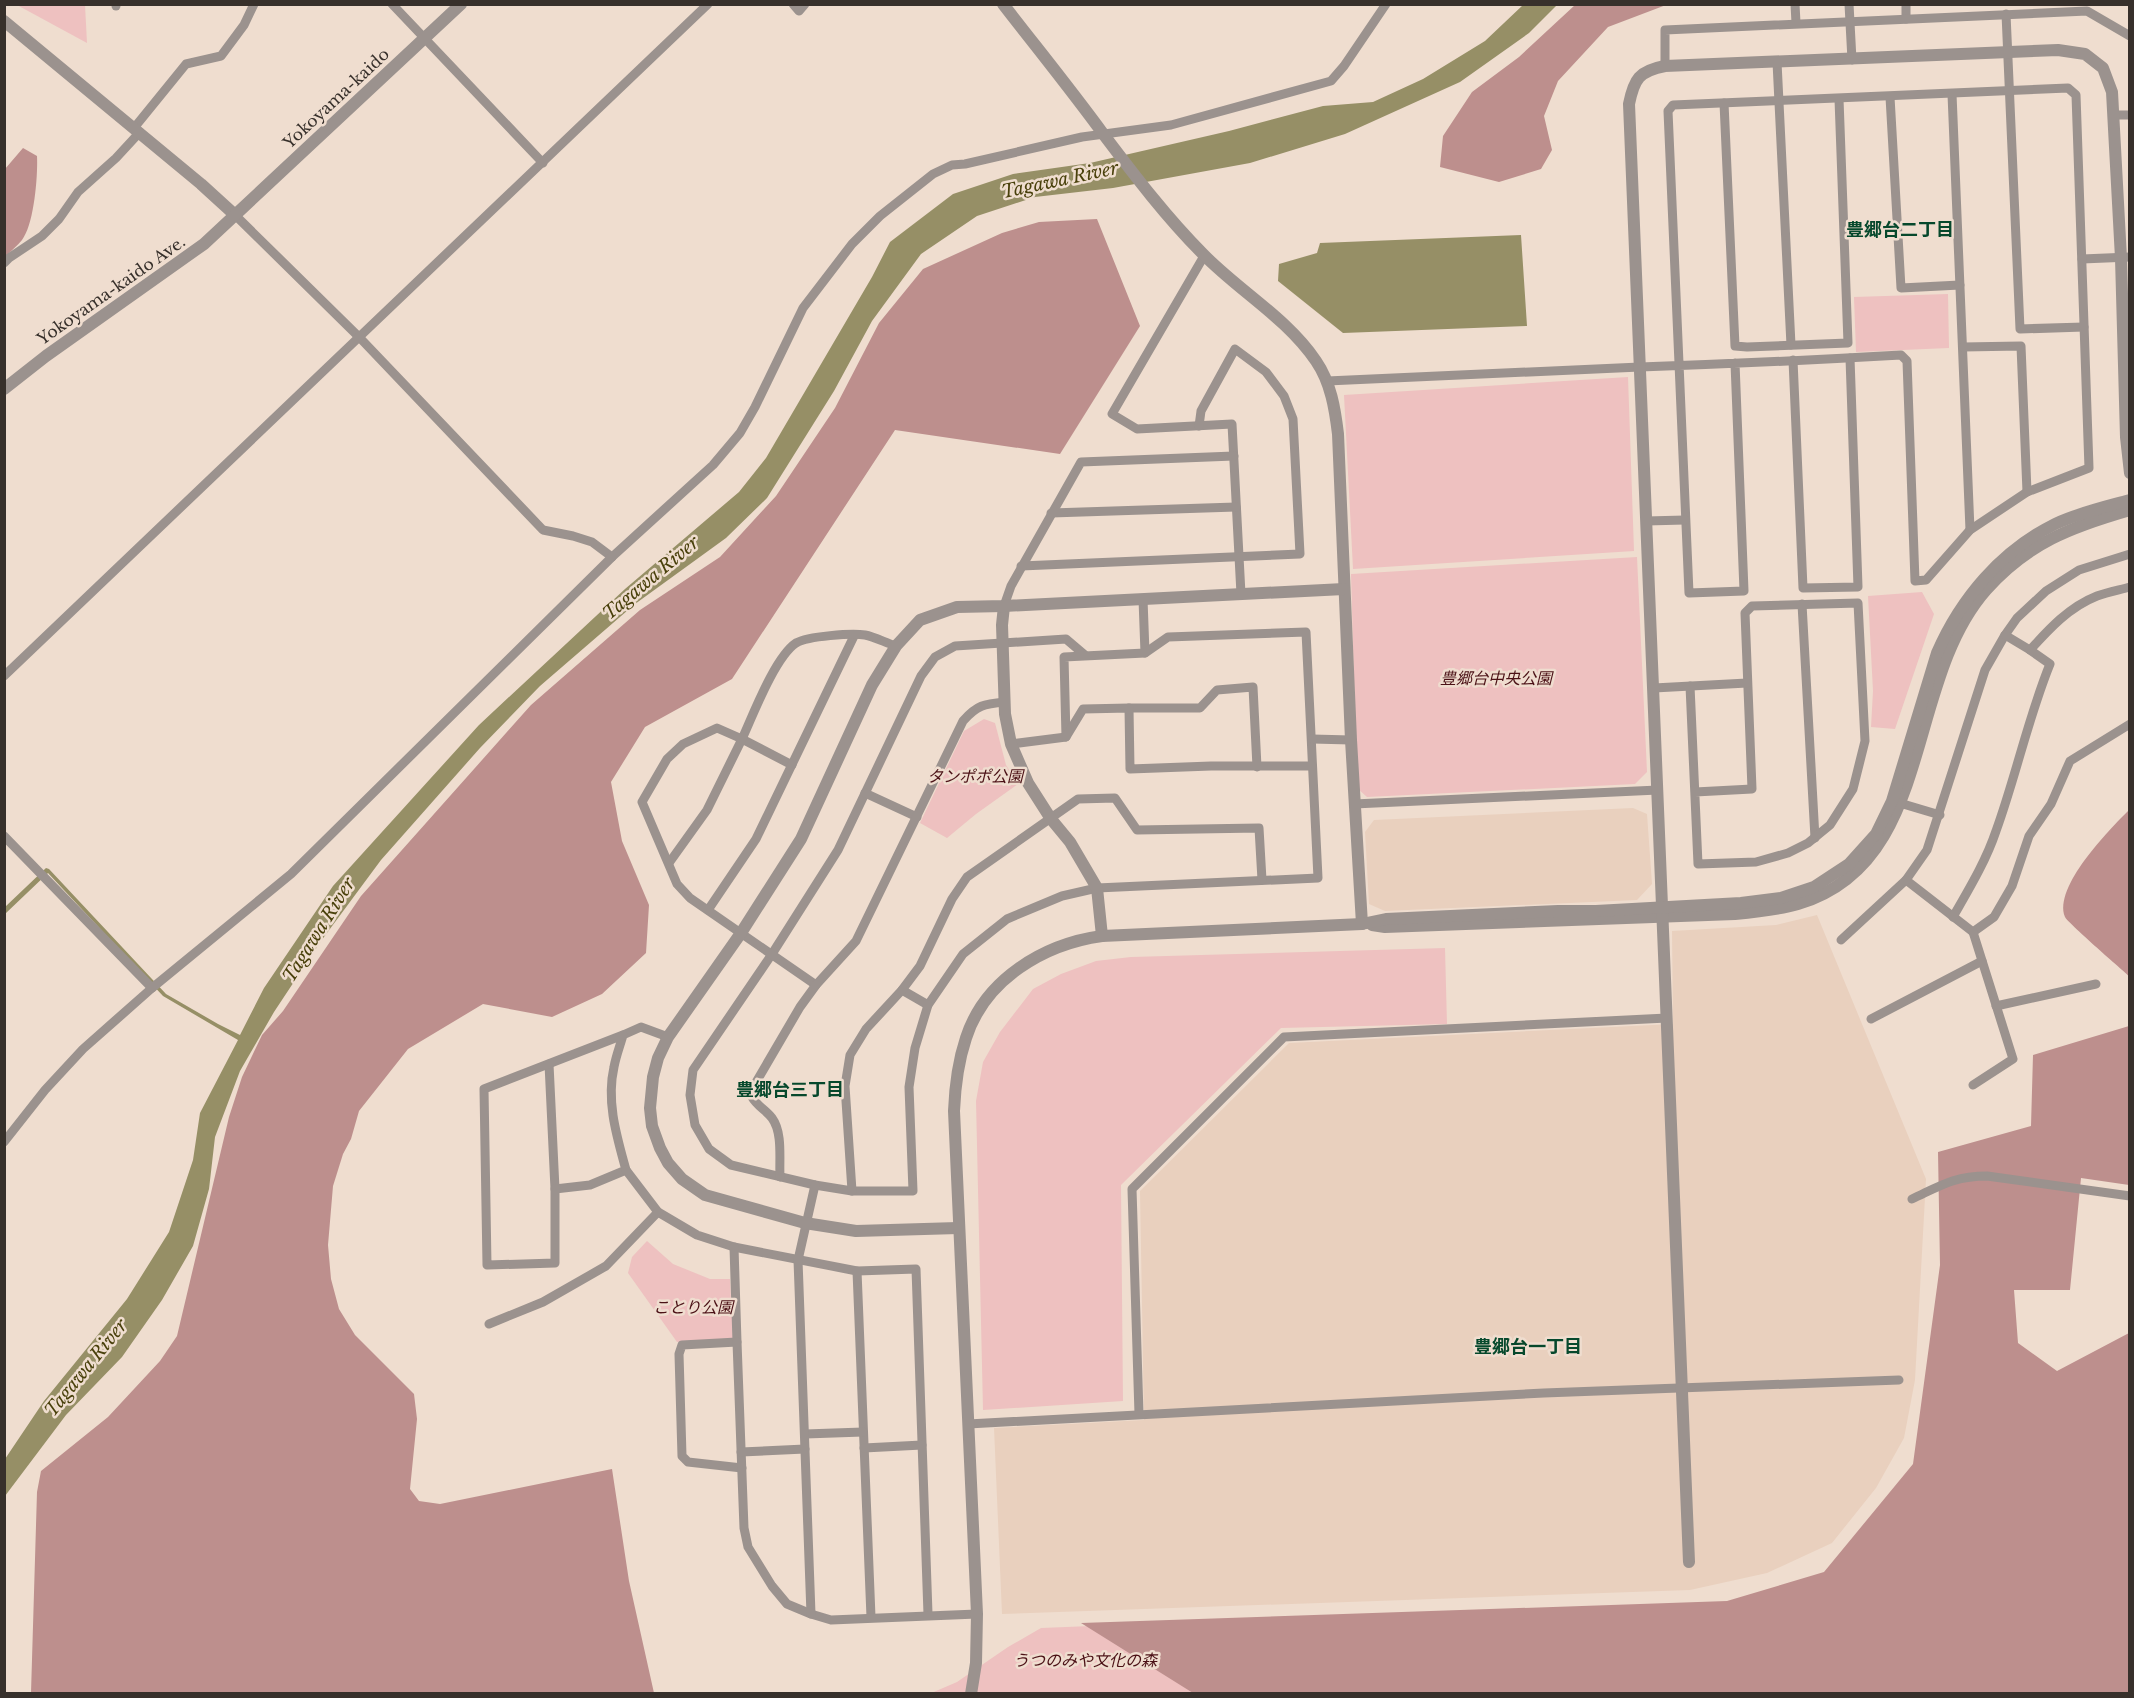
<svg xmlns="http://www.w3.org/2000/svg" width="2134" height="1698" viewBox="0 0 2134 1698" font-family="'Libre Baskerville','Noto Sans JP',serif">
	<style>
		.built { fill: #e9d0be }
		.green { fill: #eec1c0 }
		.forest { fill: #bd8f8d }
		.water { fill: #968f66 }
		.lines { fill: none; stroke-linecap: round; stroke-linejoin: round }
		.minor { stroke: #9b928e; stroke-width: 9 }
		.tertiary { stroke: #9b928e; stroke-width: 12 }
		.labels { text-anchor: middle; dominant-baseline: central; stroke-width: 5; stroke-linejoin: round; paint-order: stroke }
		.street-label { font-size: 16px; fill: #37302b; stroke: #efddcf }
		.park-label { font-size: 16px; font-style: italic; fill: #4b1116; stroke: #efddcf }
		.water-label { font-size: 18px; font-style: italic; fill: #49400b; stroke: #efddcf }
		.neighbourhood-label { font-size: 18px; font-weight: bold; fill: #06482c; stroke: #efddcf }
	</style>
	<rect width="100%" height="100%" fill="#efddcf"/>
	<g class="built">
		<polygon points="1633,808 1647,814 1652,884 1637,900 1385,911 1369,904 1365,832 1374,820"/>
		<polygon points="1817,915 1926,1179 1915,1380 1904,1438 1876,1488 1832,1543 1767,1573 1690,1590 1002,1614 994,1428 1144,1420 1140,1191 1289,1043 1673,1024 1672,931 1776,925"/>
	</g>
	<g class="green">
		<polygon points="17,5 85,5 87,43"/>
		<polygon points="1948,294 1949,348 1856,352 1854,297"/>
		<polygon points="1628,377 1634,551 1353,569 1344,395"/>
		<polygon points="1637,557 1647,772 1635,784 1367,797 1357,788 1351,574"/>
		<polygon points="1922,592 1934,614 1895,729 1871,727 1873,691 1868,596"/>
		<polygon points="984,719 995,723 1006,765 1018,784 976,814 947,838 920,823 964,731"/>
		<polygon points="1445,948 1447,1024 1281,1028 1121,1185 1123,1401 983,1410 976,1101 983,1062 1000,1032 1033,989 1061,974 1096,961 1131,957"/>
		<polygon points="647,1241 673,1264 710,1279 730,1279 733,1339 677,1342 628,1273 632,1257"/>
		<polygon points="1091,1626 1224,1693 929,1694 957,1682 1008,1647 1041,1628"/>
	</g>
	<g class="forest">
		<polygon points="1575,5 1666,5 1608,27 1558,81 1544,116 1552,150 1541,169 1499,182 1440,167 1443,136 1472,92 1519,57"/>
		<path d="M23,148l14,8c1,20 -3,69 -15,84 -5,6 -12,12 -17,17v-88z"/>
		<polygon points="1097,219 1140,326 1060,454 895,430 732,679 645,727 611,782 622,841 649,905 646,953 602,994 552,1017 483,1004 408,1049 359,1111 351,1139 343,1154 333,1186 328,1245 331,1279 339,1309 355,1335 414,1394 417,1419 410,1489 419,1501 440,1504 612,1469 629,1581 654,1693 31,1693 37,1492 41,1471 108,1417 160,1361 177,1336 229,1117 242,1077 262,1035 283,1011 361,896 531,705 640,610 720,557 776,496 835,408 879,323 923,269 1002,233 1039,222"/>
		<path d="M2129,810v166c-9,-8 -62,-54 -64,-59 -12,-30 44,-87 64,-107z"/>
		<polygon points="2129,1026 2129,1185 2081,1178 2070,1290 2014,1290 2018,1343 2057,1371 2129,1333 2129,1693 1193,1693 1081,1623 1727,1601 1824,1572 1913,1464 1940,1265 1938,1152 2031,1126 2033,1055"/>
	</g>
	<g class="water">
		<polygon points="1523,5 1557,5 1529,33 1460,82 1345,134 1250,163 1113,188 1035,197 977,216 921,254 872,321 834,391 767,498 726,538 635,604 540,686 480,748 381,860 321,941 274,1012 240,1071 215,1137 209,1189 193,1246 162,1300 122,1357 66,1415 5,1496 5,1459 44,1401 127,1299 169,1232 193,1160 200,1113 238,1040 163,996 48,873 5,914 5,907 46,868 49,869 166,994 218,1024 240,1035 264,988 333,886 479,725 625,589 739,492 766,458 872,277 890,242 953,194 1013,174 1090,163 1229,131 1323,106 1373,102 1423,79 1485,41"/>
		<polygon points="1521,235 1527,326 1343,333 1278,281 1279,264 1317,253 1320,243"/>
	</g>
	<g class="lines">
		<g class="minor">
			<polyline points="116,4 116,6"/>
			<polyline points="392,4 543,163"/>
			<polyline points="793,4 799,11 805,4"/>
			<polyline points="1795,4 1796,23"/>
			<polyline points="1849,4 1852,60"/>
			<polyline points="1906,4 1906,19"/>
			<polyline points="2006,14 2020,329 2084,327"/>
			<polyline points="1777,62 1791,345"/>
			<polyline points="1665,66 1665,30 2087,11 2130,36"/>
			<polyline points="1952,94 1970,530"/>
			<polyline points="1890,97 1901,288 1960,285"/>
			<polyline points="1724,103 1735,346 1747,347 1848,343 1839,99"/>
			<polyline points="2114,115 2130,115"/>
			<polyline points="134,128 186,64 221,56 244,25 254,4"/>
			<polyline points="235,215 360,338 543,530 573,536 592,542 612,557"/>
			<polyline points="1204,256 1112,414 1137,429 1232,424 1241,594"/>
			<polyline points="2082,259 2130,257"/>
			<polyline points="4,263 9,258 42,236 59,219 78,192 116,158 140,132"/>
			<polyline points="1963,347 2021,346 2027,492"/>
			<polyline points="1793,360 1803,588 1858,587 1850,358"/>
			<path d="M1327,381l313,-14c87,-3 174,-7 261,-12l6,6 8,220 11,-1 44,-50 57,-38 62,-24 -13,-373 -8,-7 -395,17 -5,6 21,482 55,-2 -9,-228"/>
			<polyline points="1051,513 1236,507"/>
			<polyline points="1646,521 1685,520"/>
			<polyline points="2130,554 2079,570 2046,591 2017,618 2005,635 1985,670 1927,850 1906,880 1973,932 1994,917 2012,886 2029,836 2051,804 2070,761 2130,724"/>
			<polyline points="1021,566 1300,554 1293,419 1284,396 1266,372 1235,349 1201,411 1199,426"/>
			<polyline points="1143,599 1145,653"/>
			<polyline points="1802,604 1815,838"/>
			<polyline points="1004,606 1011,586 1081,462 1234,456"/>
			<path d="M2005,635l25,15c19,-21 39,-43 67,-54 10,-4 22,-6 33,-9"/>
			<polyline points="4,676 708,4"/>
			<polyline points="1690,686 1698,864 1756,862 1788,853 1808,843 1830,825 1853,789 1865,741 1858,603 1752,606 1745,613 1752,789 1695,792"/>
			<polyline points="1654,688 1747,683"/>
			<polyline points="1129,708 1200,708 1217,690 1253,687 1257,767"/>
			<polyline points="1066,737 1064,657 1145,653 1168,637 1306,632 1318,878 1097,888 1062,896 1007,919 963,954 928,1005 915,1048 909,1087 913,1191 852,1191 815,1185 731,1165 709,1149 695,1125 690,1095 693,1070 772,954 838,850 921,676 935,657 955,646 1066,639 1086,656"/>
			<polyline points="1312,739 1351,740"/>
			<polyline points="1011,744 1066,737 1083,709 1129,708 1130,769 1211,766 1312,766"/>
			<polyline points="865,793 917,817"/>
			<polyline points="1893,801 1940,815"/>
			<polyline points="1354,804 1658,790"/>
			<polyline points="4,836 152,988"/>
			<polyline points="669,863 707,810 742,739 792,765"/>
			<polyline points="708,910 756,839 854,636"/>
			<path d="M1953,917c16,-28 33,-56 43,-86 20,-55 32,-113 54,-167l-20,-14"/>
			<polyline points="1841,940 1906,880"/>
			<path d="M816,985l-126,-87 -13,-14 -35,-82 25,-43 16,-15 34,-16 25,11c11,-24 33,-82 54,-96 12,-7 56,-10 69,-8 10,2 21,8 31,11"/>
			<polyline points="902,990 928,1005"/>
			<polyline points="1996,1006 2096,984"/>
			<polyline points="1871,1019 1982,961"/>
			<path d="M549,1064l6,125 35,-4 36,-15c-9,-33 -20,-68 -12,-103 2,-11 6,-21 9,-32l18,-8 27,10"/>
			<polyline points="1973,1085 2013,1059 1973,932"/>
			<polyline points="4,1142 45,1090 83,1049 152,988 291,874 612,557 713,465 740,433 755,407 803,308 852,244 880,216 933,174 952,165 965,164 1082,137 1171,125 1331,81 1344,66 1386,4"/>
			<polyline points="626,1170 658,1212 697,1235 734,1247 857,1271 916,1269 928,1614"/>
			<path d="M780,1177c-1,-18 3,-44 -8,-59 -6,-8 -15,-12 -20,-21l3,-13 45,-77 16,-22 40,-44 107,-220c14,-16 21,-17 42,-19"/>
			<polyline points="555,1189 555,1263 487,1265 484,1089 623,1035"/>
			<polyline points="852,1191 845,1086 850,1055 866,1029 902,990 920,966 952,899 967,877 1078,799 1115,798 1137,830 1259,828 1262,880"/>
			<path d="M1912,1199c28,-13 42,-23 75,-23l143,20"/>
			<polyline points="734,1247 737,1342 682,1345 679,1354 682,1456 688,1462 742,1468"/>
			<polyline points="857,1271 871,1617"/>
			<polyline points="489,1324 543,1302 606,1266 658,1212"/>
			<polyline points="737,1342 744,1528 748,1547 772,1586 787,1604 811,1614 831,1620 977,1614"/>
			<polyline points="1139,1414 1132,1189 1284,1037 1667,1018"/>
			<polyline points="968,1424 1544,1393 1899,1380"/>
			<polyline points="805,1434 863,1432"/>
			<polyline points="864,1448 922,1445"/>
			<polyline points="741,1452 805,1449"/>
			<polyline points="811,1614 798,1260 815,1185"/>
		</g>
		<g class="tertiary">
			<path d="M1003,4c34,44 69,87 101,131 31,41 63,83 99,119 36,37 84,64 113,107 15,22 19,48 22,73l13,306 11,184"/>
			<polyline points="4,21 201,184 235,215"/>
			<polyline points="4,389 46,356 204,244 461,4"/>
			<polyline points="1004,606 1002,625 1005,714 1011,744 1028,783 1051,819 1070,842 1097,888 1102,936"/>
			<path d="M1372,925l13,2 350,-13c21,-2 42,-4 63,-10 138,-41 105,-220 188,-314 42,-47 85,-63 144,-80"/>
			<polyline points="958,1228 856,1231 805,1223 705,1195 682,1179 668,1163 660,1148 652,1126 650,1108 653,1077 658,1058 668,1037 741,933 801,839 872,685 896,646 920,620 957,607 1004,606 1344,589"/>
			<path d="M1689,1562l-60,-1458c5,-25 10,-33 36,-38l393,-16 27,4 18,14 9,24 9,166 5,179 4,36"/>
			<path d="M971,1694l5,-31 1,-49 -23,-503c1,-25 4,-49 12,-73 19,-59 78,-94 136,-102l260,-12 24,-5 172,-8h38l145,-8 40,-5 33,-11 35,-23 27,-30 16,-33 45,-148c24,-55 64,-102 118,-129 23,-11 50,-17 75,-24"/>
		</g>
	</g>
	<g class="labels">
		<g class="street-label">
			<text transform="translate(336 98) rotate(-43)">Yokoyama-kaido</text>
			<text transform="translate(111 290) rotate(-35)">Yokoyama-kaido Ave.</text>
		</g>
		<g class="park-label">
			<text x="1496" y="678">豊郷台中央公園</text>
			<text x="975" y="776">タンポポ公園</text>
			<text x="693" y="1307">ことり公園</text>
			<text x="1085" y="1660">うつのみや文化の森</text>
		</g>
		<g class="water-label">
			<text transform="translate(1060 180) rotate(-12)">Tagawa River</text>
			<text transform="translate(651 578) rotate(-40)">Tagawa River</text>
			<text transform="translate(319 930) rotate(-58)">Tagawa River</text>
			<text transform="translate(86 1368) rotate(-51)">Tagawa River</text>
		</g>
		<g class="neighbourhood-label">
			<text x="1900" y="230">豊郷台二丁目</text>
			<text x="790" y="1090">豊郷台三丁目</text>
			<text x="1528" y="1347">豊郷台一丁目</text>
		</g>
	</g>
	<rect width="2134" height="1698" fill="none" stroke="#37302b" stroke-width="12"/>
</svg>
